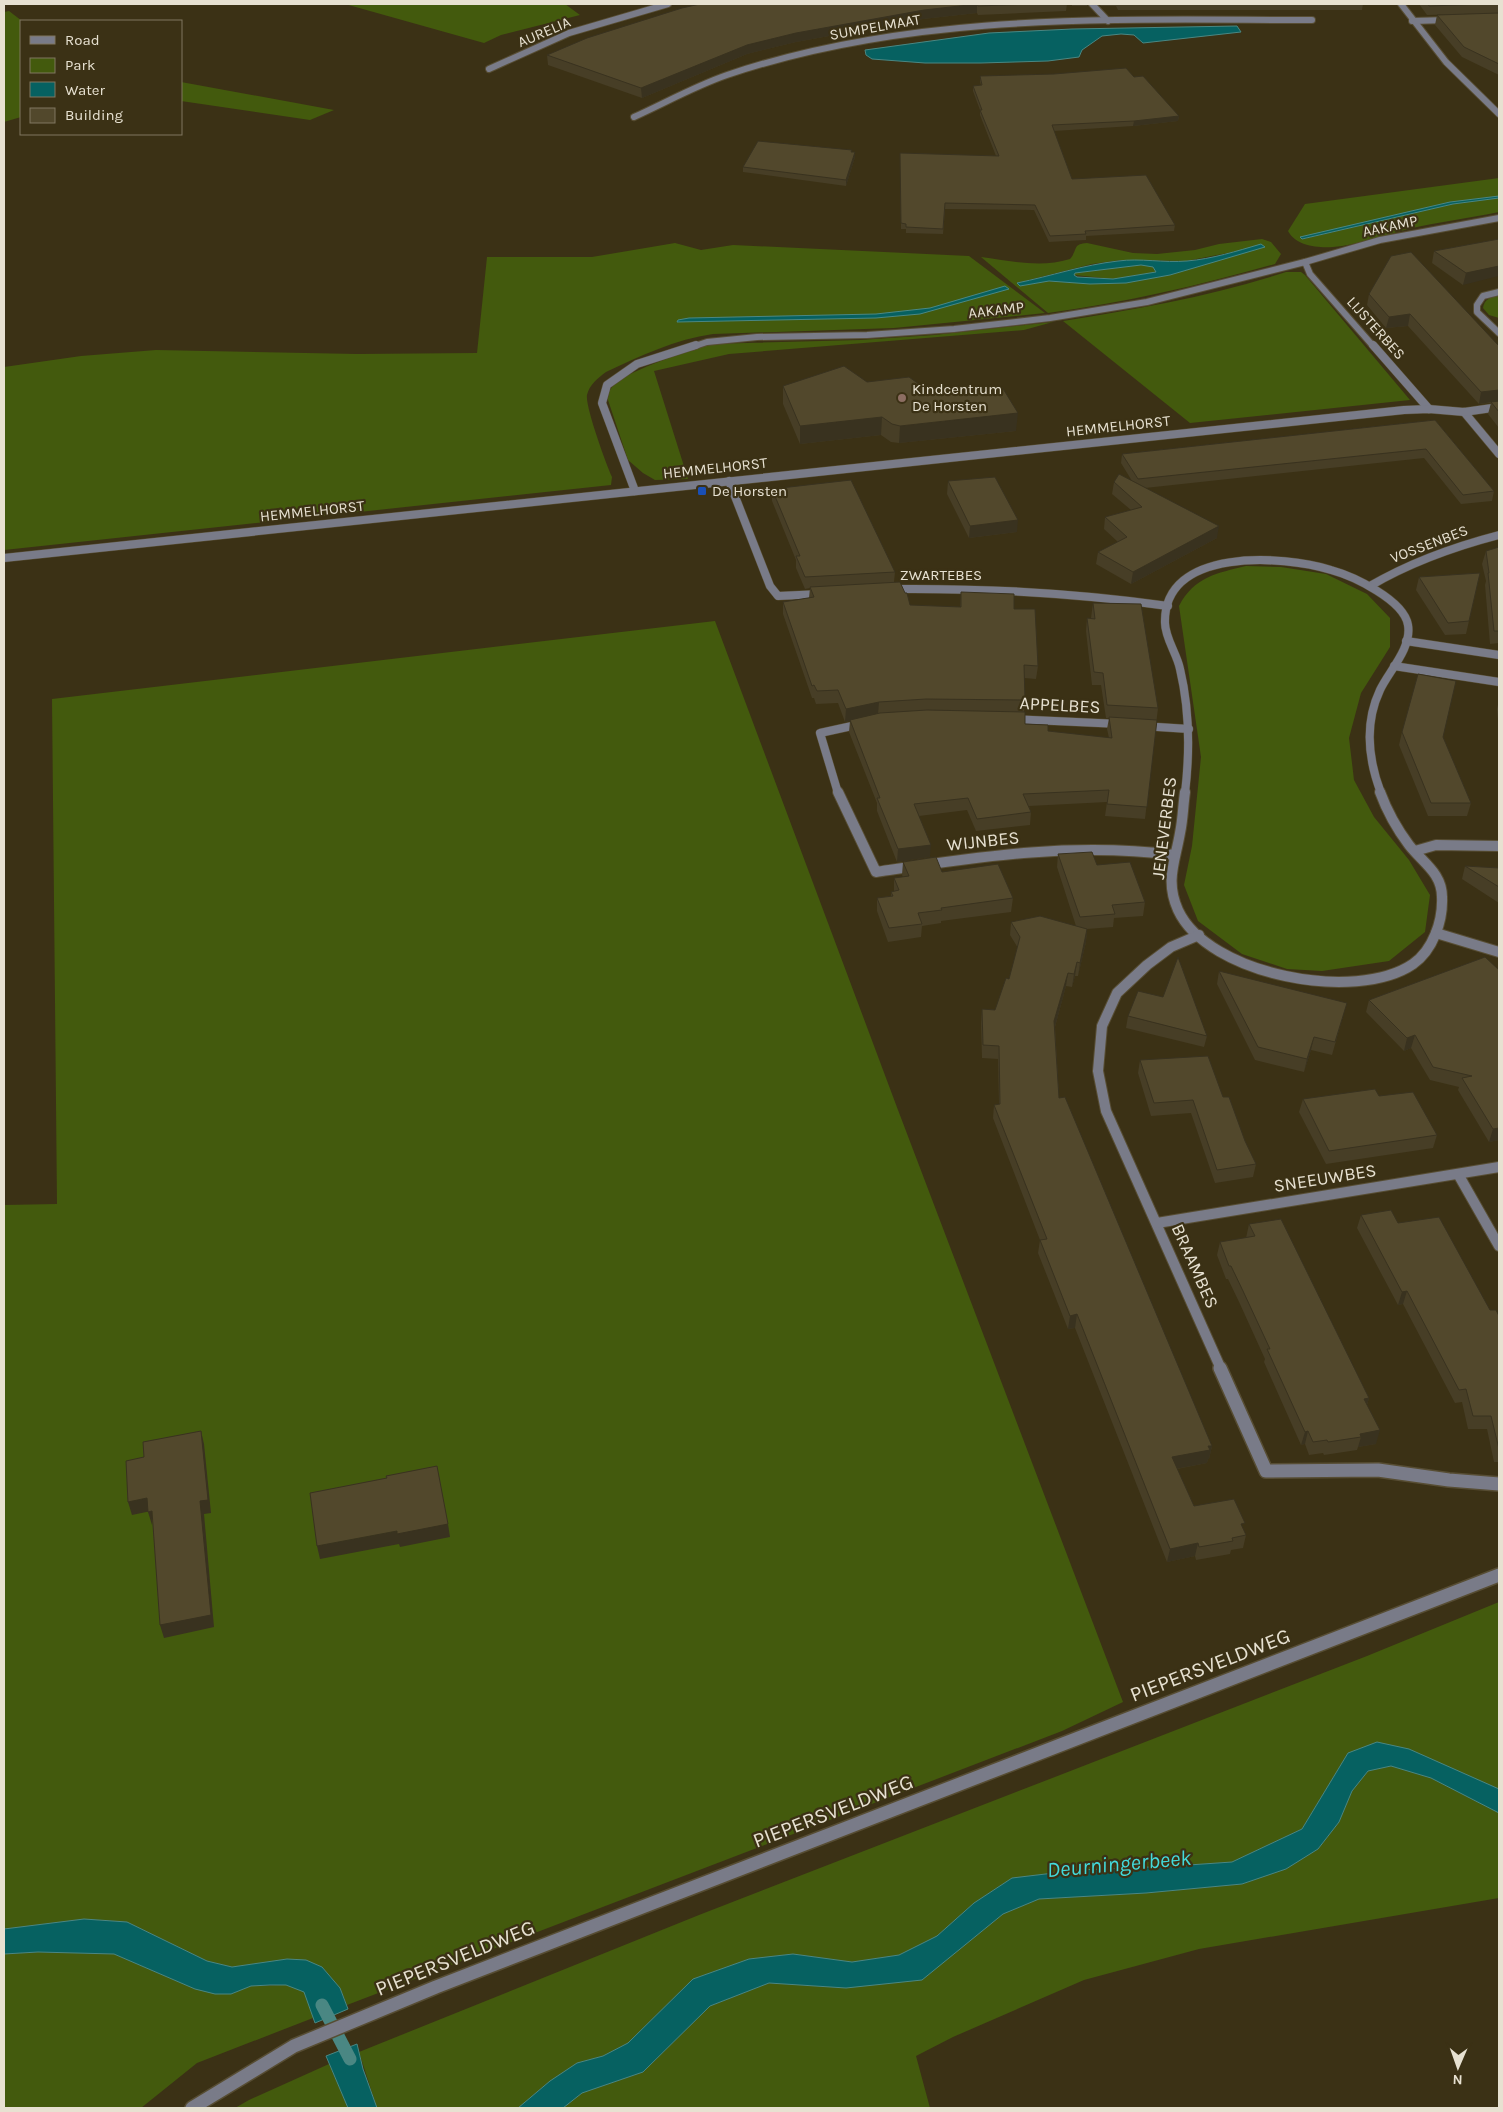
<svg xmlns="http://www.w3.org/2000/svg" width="1503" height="2112" viewBox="0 0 1503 2112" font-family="Karla,sans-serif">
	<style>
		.green { fill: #435a0d; fill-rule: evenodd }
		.water { fill: #066161; stroke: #4a8783; fill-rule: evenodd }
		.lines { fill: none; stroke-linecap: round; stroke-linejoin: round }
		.stream { stroke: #4a8783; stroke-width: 13 }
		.minor-far3-casing { stroke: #574d33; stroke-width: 8 }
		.minor-far2-casing { stroke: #574d33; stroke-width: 9 }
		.minor-far1-casing { stroke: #574d33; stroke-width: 12 }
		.minor-casing { stroke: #574d33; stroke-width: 16 }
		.minor-far3 { stroke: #797b88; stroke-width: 6 }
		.minor-far2 { stroke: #797b88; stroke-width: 8 }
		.minor-far1 { stroke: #797b88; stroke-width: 10 }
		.minor { stroke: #797b88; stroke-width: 13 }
		.wall { fill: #473e26 }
		.shaded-wall { fill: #39321f }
		.building { fill: #52482c; stroke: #39321f }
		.education-dot { fill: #8d6e63; stroke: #3b3115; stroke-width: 2 }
		.transit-dot { fill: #1a4fb4; stroke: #3b3115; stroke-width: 2 }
		.labels { text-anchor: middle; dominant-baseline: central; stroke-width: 4.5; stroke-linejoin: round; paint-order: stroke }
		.far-street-label { font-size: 15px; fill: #e7e1d1; stroke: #3b3115 }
		.far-poi-label { font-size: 15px; fill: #e7e1d1; stroke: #3b3115; text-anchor: start }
		.street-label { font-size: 18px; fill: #e7e1d1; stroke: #3b3115 }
		.near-street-label { font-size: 21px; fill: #e7e1d1; stroke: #3b3115 }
		.near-water-label { font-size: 22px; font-style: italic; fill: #43dadb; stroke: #3b3115 }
	</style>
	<rect width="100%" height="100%" fill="#3b3115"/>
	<g class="green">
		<polygon points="345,4 565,4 580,15 501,35 484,43"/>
		<polygon points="9,11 22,21 21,117 4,122 4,12"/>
		<polygon points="181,82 334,110 310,120 181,101"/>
		<path d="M1499,178v18l-49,6 -149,36 2,1 150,-35 46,-6v14c-30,6 -61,10 -91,17 -23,6 -51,16 -75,18 -16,1 -37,-1 -45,-16l17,-27z"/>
		<path d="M1262,239l9,3 10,12 -6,10c-74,21 -150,39 -227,49l-67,-56c30,4 60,11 89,2 8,-9 2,-15 17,-16l46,10 24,1 38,-4 24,-6zM1264,246l-94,29 -44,8 -35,1 -42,-3 -29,5 -3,-3 75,-19 29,-4 65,1z"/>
		<path d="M675,243l26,7 32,-5 236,11 76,57 -151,15 -181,6c-37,5 -73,22 -107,38 -8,6 -17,13 -19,23 -2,11 19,69 25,82l-1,8 -607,65v-183l77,-11 75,-6 201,4 120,-1 10,-96h105z"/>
		<polygon points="1141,265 1153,267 1156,272 1113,279 1074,275 1075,273"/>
		<path d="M1286,272h15l4,3 105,125 -220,23 -127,-102c75,-12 150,-25 223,-49z"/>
		<path d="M1499,295v23l-10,-3 -6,-7c1,-9 8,-11 16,-13z"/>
		<path d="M1053,322l-29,8 -295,24 -75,17 34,108 -33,1 -12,-7 -15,-13 -20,-60c0,-7 2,-12 8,-17 15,-13 73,-33 94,-39l150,-4 74,-5z"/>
		<path d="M1246,566l35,1 45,7 41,20 23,24v29l-29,46 -12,45 5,42 20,37 35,43 21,35 -5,37 -36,29 -67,10 -35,-2 -45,-15 -44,-33 -14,-36 8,-39 9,-89 -22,-151c15,-29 38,-33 67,-40z"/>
		<polygon points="715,621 898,1110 1123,1702 1062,1731 347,2005 340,1988 322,1967 287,1959 232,1967 207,1961 127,1922 84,1919 4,1929 4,1205 57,1204 52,699"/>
		<polygon points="1499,1602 1499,1789 1469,1776 1348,1753 1302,1829 1232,1862 1174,1866 1079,1870 1012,1878 974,1903 937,1936 899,1955 852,1962 793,1954 749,1959 693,1979 628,2043 603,2056 577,2063 550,2081 518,2108 377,2108 359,2052 699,1915 1367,1656"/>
		<polygon points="1391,1766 1431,1778 1499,1813 1499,1898 1199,1949 1084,1980 953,2037 916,2056 930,2108 563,2108 582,2093 643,2072 710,2006 769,1983 846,1988 955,1953 1003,1914 1039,1899 1146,1893 1242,1884 1286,1869 1318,1849 1339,1822 1352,1791 1368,1771"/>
		<polygon points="38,1952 114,1954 195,1989 231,1994 251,1986 286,1985 304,1991 313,2018 197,2063 141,2108 4,2108 4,1954"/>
		<polygon points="329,2064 348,2108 235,2108 249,2100"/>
	</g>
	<g class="water">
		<polygon points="1237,26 1241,32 1143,43 1134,35 1121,34 1102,36 1082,50 1079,57 1048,61 981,63 925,63 872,59 866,55 865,50 989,33 1072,29"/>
		<polygon points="1499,196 1499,198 1453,204 1302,239 1300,237 1450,202"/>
		<path d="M1261,244l4,3 -95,28 -44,8 -36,1 -41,-3 -29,5 -3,-3c34,-7 66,-18 101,-22 22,-3 46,2 69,0 25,-2 50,-10 74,-17zM1141,265l12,2 3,5 -43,7 -36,-2 -3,-2 1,-2z"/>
		<polygon points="1005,286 1009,289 920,314 876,318 677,322 678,320 689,318 876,314 930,308"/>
		<polygon points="1377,1742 1409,1749 1499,1789 1499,1813 1431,1778 1391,1766 1368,1771 1352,1791 1339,1822 1318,1849 1286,1869 1242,1884 1146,1893 1039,1899 1003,1914 922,1980 846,1988 769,1983 710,2006 643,2072 582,2093 563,2108 518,2108 550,2081 577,2063 603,2056 628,2043 693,1979 749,1959 793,1954 852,1962 899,1955 937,1936 974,1903 1012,1878 1079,1870 1174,1866 1232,1862 1302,1829 1348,1753"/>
		<polygon points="84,1919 127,1922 207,1961 232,1967 287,1959 306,1960 322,1967 340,1988 348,2009 315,2023 304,1992 286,1985 270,1985 251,1986 231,1994 215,1994 195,1989 114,1954 38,1952 4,1954 4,1929"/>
		<polygon points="357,2044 363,2069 377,2108 348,2108 326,2056"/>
	</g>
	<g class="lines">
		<polyline class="stream" points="322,2005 350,2059"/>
		<g class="minor-far3-casing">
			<g id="minor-far3">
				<polyline points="1092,4 1108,21"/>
				<polyline points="1401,4 1446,62 1499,114"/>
				<polyline points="1412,21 1448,20"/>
				<polyline points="489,69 569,33 668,4"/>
				<path d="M634,117c31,-14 61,-31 93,-42 189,-64 389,-55 585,-55"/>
				<polyline points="1305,262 1310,274 1374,347"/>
				<polyline points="1499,292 1483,296 1477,305 1477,312 1499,333"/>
				<polyline points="692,347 707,342 757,337 867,335 954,329 1050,318 1147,302 1305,262 1380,240 1499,218"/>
			</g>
		</g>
		<g class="minor-far2-casing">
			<g id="minor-far2">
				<polyline points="1373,345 1429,409"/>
				<polyline points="1464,412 1499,454"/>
				<polyline points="729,481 770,586 778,596 821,594"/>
				<polyline points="635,491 602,403 607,385 637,364 696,345"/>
				<polyline points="4,558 1404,410 1429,409 1464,412 1499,407"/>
				<path d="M1370,586c41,-24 83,-39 129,-51"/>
				<path d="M890,589c93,-1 186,4 278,17"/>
				<polyline points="1406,641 1499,655"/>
				<polyline points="1394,666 1499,682"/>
				<polyline points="1012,719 1120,724"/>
				<polyline points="1142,726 1189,729"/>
				<polyline points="838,793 820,733 861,724"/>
				<path d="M1185,793c5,-42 5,-82 -5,-124 -3,-15 -15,-31 -15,-46 -2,-76 118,-68 166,-53 22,6 73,30 77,55 4,23 -19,46 -28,65 -16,34 -12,69 1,103"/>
			</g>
		</g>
		<g class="minor-far1-casing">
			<g id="minor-far1">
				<path d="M838,792l38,80c102,-15 195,-30 298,-17"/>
				<path d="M1185,792c-2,14 -2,27 -5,41 -5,29 -15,48 -2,77 30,65 178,93 235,54 20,-14 30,-43 29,-67 0,-24 -19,-34 -33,-52 -12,-16 -22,-34 -29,-53"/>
				<polyline points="1415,851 1436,845 1499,846"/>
				<polyline points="1436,933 1499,952"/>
				<polyline points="1199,935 1171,947 1147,965 1117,993 1102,1026 1098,1071 1106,1111 1221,1369"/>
				<polyline points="1458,1174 1499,1246"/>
				<polyline points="1157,1223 1499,1167"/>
			</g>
		</g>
		<g class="minor-casing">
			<g id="minor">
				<polyline points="1220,1368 1266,1471 1378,1470 1449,1480 1499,1484"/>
				<polyline points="192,2108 294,2046 436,1987 1499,1575"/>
			</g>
		</g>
		<use href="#minor-far3" class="minor-far3"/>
		<use href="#minor-far2" class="minor-far2"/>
		<use href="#minor-far1" class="minor-far1"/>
		<use href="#minor" class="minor"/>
	</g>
	<g class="wall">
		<polygon points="700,4 1067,4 1066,11 978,15 977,13 923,19 796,42 747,54 642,98 548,65 547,55"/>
		<polygon points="1072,4 1088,4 1087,6 1072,6"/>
		<polygon points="1098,4 1363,4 1362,10 1118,10 1116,6 1101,6"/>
		<polygon points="1419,4 1499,4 1499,75 1462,57 1435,25 1437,15 1499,13 1427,15"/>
		<polygon points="980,76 1134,77 1179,116 1178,121 1133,126 1054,131 1072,179 1175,225 1174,231 1086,236 1086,240 1049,242 1034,210 945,209 943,234 906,233 906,229 901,229 900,153 996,156 980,115 980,110 973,91 973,86 981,85 980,82"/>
		<polygon points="1499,88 1499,97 1498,96"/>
		<polygon points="852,150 852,152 855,157 846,186 743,172 743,167"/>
		<polygon points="1499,239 1463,285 1432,263 1434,251"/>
		<polygon points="1369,294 1499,346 1499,428 1488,414 1491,403 1479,404 1408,326 1386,328 1367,305"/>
		<polygon points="867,382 933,394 1016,431 899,443 891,442 881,435 800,444 783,404 783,386"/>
		<polygon points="1435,420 1494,491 1492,501 1461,504 1424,458 1145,488 1217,538 1131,584 1096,564 1098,552 1118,542 1104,529 1105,517 1131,510 1112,494 1114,482 1132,481 1121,463 1122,454"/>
		<polygon points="948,481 1017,532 969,538 947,494"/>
		<polygon points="772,489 895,572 894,582 910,605 960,607 961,592 1014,609 1038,666 1036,679 1024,678 1025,700 1024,712 1025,724 1048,731 1109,738 1107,729 1109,718 1106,718 1101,685 1092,685 1086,631 1087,618 1091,618 1093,603 1158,708 1145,819 1105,816 1107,802 1029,806 1031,812 1030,825 976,831 967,810 919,816 930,857 897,862 877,811 877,803 849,732 850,721 845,722 838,703 816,704 814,698 812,698 783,614 783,602 809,598 810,588 805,589 796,568 796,560 772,501"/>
		<polygon points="1499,547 1499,643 1490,644 1485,585 1486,581 1482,564 1486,551"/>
		<polygon points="1480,573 1466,634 1445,635 1416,590 1419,577"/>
		<polygon points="1499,700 1499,732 1497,709"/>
		<polygon points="1402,732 1443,737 1471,803 1467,816 1428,816 1399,745"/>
		<polygon points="1058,854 1097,865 1145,902 1143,916 1114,918 1113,927 1087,929 1086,942 1078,976 1075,976 1072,987 1066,986 1055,1027 1059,1098 1212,1446 1209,1459 1208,1459 1207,1463 1177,1469 1194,1506 1243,1529 1246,1535 1243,1548 1231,1550 1230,1554 1196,1560 1195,1556 1167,1562 1075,1328 1068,1329 1038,1253 1040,1240 993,1118 994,1105 999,1104 998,1059 982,1058 981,1023 982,1009 995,1010 1009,979 1018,948 1010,935 1011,922 1076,926 1057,867"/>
		<polygon points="903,862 942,872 1013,898 1011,912 941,921 941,923 922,926 921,937 888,942 877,911 877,898 891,896 891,892 894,891 894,878 903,877 902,875"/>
		<polygon points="1465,866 1499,868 1499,903 1462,879"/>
		<polygon points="1485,957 1499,1140 1489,1142 1458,1090 1459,1087 1430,1080 1411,1048 1404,1051 1366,1012 1369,1000"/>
		<polygon points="1219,971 1343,1016 1332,1055 1311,1050 1304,1072 1255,1060 1217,984"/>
		<polygon points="1128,1016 1207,1036 1204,1047 1126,1028"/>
		<polygon points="1140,1060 1223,1097 1256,1164 1253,1177 1215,1183 1191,1113 1151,1116 1138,1073"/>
		<polygon points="1379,1096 1437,1135 1433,1148 1326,1164 1299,1112 1303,1099"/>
		<polygon points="1361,1215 1398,1223 1490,1310 1499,1316 1499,1462 1494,1462 1487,1429 1468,1429 1462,1402 1455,1403 1403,1304 1398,1305 1357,1228"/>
		<polygon points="1249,1224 1369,1398 1367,1405 1376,1444 1358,1447 1357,1450 1324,1455 1323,1453 1309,1455 1305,1444 1301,1445 1264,1362 1265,1359 1240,1304 1228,1279 1226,1279 1217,1255 1220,1242 1246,1238"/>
	</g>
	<g class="shaded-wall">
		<polygon points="977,4 977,13 923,19 796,42 747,54 642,98 641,88 747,45 796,33 924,10"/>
		<polygon points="1179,116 1178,121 1133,126 1134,121"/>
		<polygon points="855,152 855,157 846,186 846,180"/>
		<polygon points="1499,266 1499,276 1463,285 1466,273"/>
		<polygon points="1410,314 1408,326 1386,328 1389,317"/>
		<polygon points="1499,390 1499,397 1498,401 1479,404 1481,392"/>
		<polygon points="1018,413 1016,431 899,443 900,426"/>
		<polygon points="882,417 881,435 800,444 800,426"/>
		<polygon points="1018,520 1017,532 969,538 970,526"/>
		<polygon points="1219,526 1217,538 1131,584 1133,572"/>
		<polygon points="879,702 878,714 845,722 846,709"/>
		<polygon points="931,845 930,857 897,862 898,849"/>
		<polygon points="1087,929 1086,942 1078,976 1080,963"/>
		<polygon points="1077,962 1075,976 1072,987 1074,974"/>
		<polygon points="1068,973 1066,986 1053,1034 1054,1021"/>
		<polygon points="1415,1035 1411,1048 1404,1051 1407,1038"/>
		<polygon points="1314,1037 1311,1050 1304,1072 1307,1059"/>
		<polygon points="1499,1128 1499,1140 1489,1142 1493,1129"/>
		<polygon points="1407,1291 1403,1304 1398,1305 1402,1292"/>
		<polygon points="1077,1314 1075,1328 1068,1329 1070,1316"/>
		<polygon points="1369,1398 1365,1411 1364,1399"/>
		<polygon points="1380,1430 1376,1444 1358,1447 1361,1437 1360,1434"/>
		<polygon points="201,1431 204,1444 211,1513 204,1514 214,1627 164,1638 160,1625"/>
		<polygon points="1308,1431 1305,1444 1301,1445 1305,1432"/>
		<polygon points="1208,1446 1212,1446 1209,1459 1208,1459 1207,1463 1170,1470 1172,1457"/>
		<polygon points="147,1498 151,1511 132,1515 128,1502"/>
		<polygon points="152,1511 152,1525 148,1512"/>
		<polygon points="448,1524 450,1537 400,1547 399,1544 320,1559 317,1546 397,1531"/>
		<polygon points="1198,1543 1195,1556 1167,1562 1170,1549"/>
	</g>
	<g class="building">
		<polygon points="700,4 1030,4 978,6 977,4 924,10 796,33 747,45 641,88 547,55 587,38 682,8"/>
		<polygon points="1428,4 1485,4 1429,6"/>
		<polygon points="1499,13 1499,64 1464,47 1437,15"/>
		<polygon points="1126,68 1134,77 1143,76 1179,116 1134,121 1052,125 1072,179 1146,175 1175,225 1085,231 1086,234 1050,236 1035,205 945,203 943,229 906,227 906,224 901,223 900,153 999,156 980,110 982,110 973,86 982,85 980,76 1054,74"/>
		<polygon points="758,141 852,150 851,152 855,152 846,180 743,167"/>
		<polygon points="1499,239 1499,266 1466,273 1434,251"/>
		<polygon points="1411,252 1499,346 1499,390 1481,392 1410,314 1389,317 1369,294 1391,256"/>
		<polygon points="844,366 867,382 909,377 933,394 1002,387 1018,413 900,426 892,424 882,417 800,426 783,386"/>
		<polygon points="1499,401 1499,412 1491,402"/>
		<polygon points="1435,420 1494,491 1463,495 1426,449 1138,479 1122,454"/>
		<polygon points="1119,474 1219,526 1133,572 1098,552 1127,537 1105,517 1142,507 1114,482"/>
		<polygon points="995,477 1018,520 970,526 948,481"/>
		<polygon points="851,480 895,572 805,577 796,556 800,556 772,489"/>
		<polygon points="1499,547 1499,631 1494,631 1488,573 1489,573 1486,551"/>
		<polygon points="1480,573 1469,621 1448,623 1419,577"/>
		<polygon points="900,582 905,593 907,593 910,605 961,607 961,592 1014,594 1014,609 1035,609 1038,666 1024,665 1025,700 926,699 879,702 846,709 838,690 817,691 814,685 812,686 783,602 814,597 810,587"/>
		<polygon points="1093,603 1141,604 1158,708 1107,705 1103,673 1094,672 1087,618 1095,619"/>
		<polygon points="1418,674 1456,681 1443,737 1471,803 1431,803 1402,732"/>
		<polygon points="927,710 1025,712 1025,724 1048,725 1048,731 1112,738 1109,717 1157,720 1147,807 1107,804 1109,790 1023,794 1031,812 977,819 968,798 914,804 931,845 898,849 877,798 880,798 850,720 880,713"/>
		<polygon points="1092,852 1097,865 1130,862 1145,902 1112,905 1115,914 1080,917 1058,854"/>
		<polygon points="936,857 942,872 998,864 1013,898 941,908 942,910 918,913 922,924 889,928 877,898 893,896 891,892 899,890 894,878 909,876 903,862"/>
		<polygon points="1465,866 1499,868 1499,887"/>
		<polygon points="1040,916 1087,929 1080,963 1077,962 1074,974 1068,973 1054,1021 1059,1098 1065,1097 1212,1446 1208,1446 1210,1450 1172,1457 1194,1506 1234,1499 1245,1523 1241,1524 1246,1535 1232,1538 1233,1541 1199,1547 1198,1543 1170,1549 1077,1314 1070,1316 1040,1240 1047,1239 994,1105 1000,1104 999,1046 983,1045 982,1009 995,1010 1006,978 1009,979 1020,937 1011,922"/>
		<polygon points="1178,957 1207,1036 1128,1016 1138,991 1163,997"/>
		<polygon points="1485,957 1499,970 1499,1128 1493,1129 1462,1078 1472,1076 1433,1067 1415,1035 1407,1038 1369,1000"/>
		<polygon points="1219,971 1347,1003 1335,1042 1314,1037 1307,1059 1258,1047"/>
		<polygon points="1208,1056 1223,1097 1229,1097 1245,1141 1256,1164 1217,1170 1193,1100 1154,1103 1140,1060"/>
		<polygon points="1375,1089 1379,1096 1413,1092 1437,1135 1329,1151 1303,1099"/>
		<polygon points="1391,1210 1398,1223 1439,1217 1490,1310 1496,1310 1499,1316 1499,1449 1491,1416 1473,1416 1466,1389 1459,1390 1407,1291 1402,1292 1361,1215"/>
		<polygon points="1281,1219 1369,1398 1364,1399 1380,1430 1360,1434 1361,1437 1328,1442 1327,1440 1313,1442 1308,1431 1305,1432 1267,1349 1270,1349 1243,1291 1231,1266 1229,1266 1220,1242 1255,1236 1249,1224"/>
		<polygon points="201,1431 208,1500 200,1501 211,1615 160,1625 152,1511 148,1512 147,1498 128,1502 126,1461 144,1457 143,1442"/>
		<polygon points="437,1466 448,1524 397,1534 397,1531 317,1546 310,1493 387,1478 386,1476"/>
	</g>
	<circle class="education-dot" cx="902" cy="398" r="5"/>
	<rect class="transit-dot" x="697" y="486" width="10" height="10" rx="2.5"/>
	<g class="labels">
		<g class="far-street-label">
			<text transform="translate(875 27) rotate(-10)">SUMPELMAAT</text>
			<text transform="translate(544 32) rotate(-23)">AURELIA</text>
			<text transform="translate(1390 226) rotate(-12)">AAKAMP</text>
			<text transform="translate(996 310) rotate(-7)">AAKAMP</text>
			<text transform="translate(1376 328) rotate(48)">LIJSTERBES</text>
			<text transform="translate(1118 426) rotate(-6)">HEMMELHORST</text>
			<text transform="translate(715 468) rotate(-6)">HEMMELHORST</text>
			<text transform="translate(312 511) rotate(-6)">HEMMELHORST</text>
			<text transform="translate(1429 544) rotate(-21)">VOSSENBES</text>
			<text x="941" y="575">ZWARTEBES</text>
		</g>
		<g class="far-poi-label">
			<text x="912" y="389">Kindcentrum<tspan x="912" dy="17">De Horsten</tspan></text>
			<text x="712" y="491">De Horsten</text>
		</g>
		<g class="street-label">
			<text transform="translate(1060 705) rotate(3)">APPELBES</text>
			<text transform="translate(1164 828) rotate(-83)">JENEVERBES</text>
			<text transform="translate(983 841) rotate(-6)">WIJNBES</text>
			<text transform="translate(1325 1178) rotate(-9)">SNEEUWBES</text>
			<text transform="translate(1195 1266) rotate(66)">BRAAMBES</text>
		</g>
		<g class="near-street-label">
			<text transform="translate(1210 1665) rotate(-21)">PIEPERSVELDWEG</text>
			<text transform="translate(833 1811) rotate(-21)">PIEPERSVELDWEG</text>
			<text transform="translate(455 1958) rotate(-22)">PIEPERSVELDWEG</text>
		</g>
		<g class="near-water-label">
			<text transform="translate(1119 1864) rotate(-5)">Deurningerbeek</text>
		</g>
	</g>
	<rect width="1503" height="2112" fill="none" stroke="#e7e1d1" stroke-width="10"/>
	<rect x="20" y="20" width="162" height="115" fill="#3b3115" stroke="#807760"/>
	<rect x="30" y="36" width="25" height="8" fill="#797b88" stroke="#807760"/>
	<text x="65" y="45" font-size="15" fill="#e7e1d1">Road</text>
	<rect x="30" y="58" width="25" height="15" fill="#435a0d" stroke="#807760"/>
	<text x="65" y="70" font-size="15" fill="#e7e1d1">Park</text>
	<rect x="30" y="82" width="25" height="15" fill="#066161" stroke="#807760"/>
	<text x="65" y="95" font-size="15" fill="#e7e1d1">Water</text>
	<rect x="30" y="108" width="25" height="15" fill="#52482c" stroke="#807760"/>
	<text x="65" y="120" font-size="15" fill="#e7e1d1">Building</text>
	<g transform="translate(1458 2067) rotate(182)" stroke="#3b3115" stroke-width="4" paint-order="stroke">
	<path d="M0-4L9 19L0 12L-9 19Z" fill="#e7e1d1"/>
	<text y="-8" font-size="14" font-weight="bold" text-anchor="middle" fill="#e7e1d1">N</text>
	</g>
</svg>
